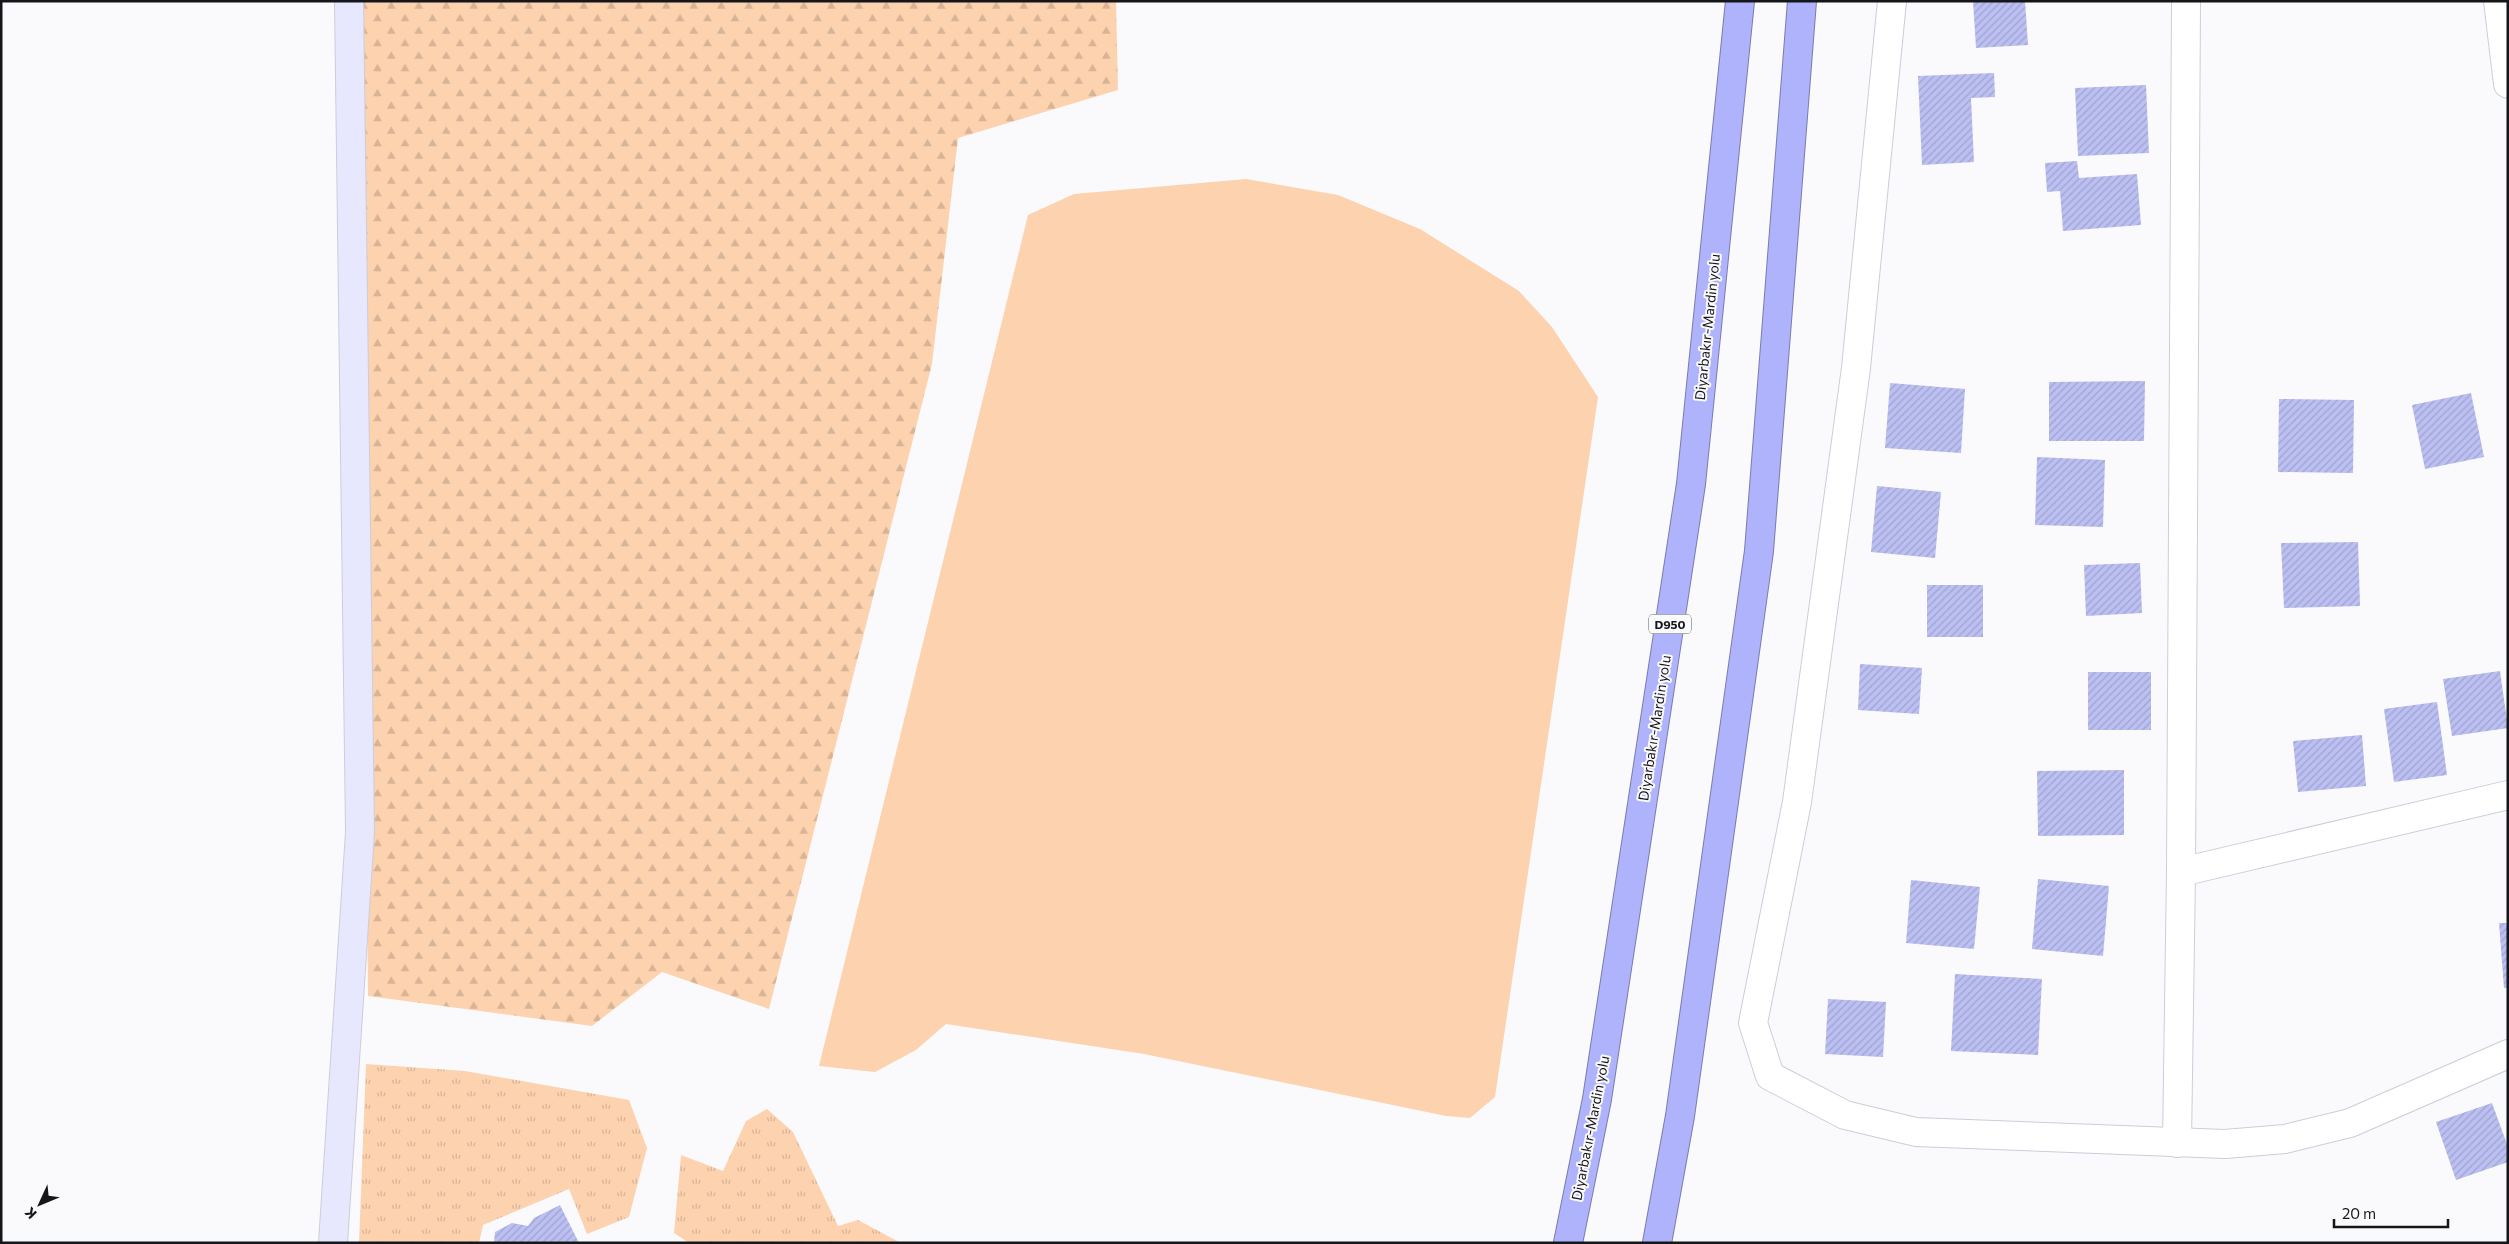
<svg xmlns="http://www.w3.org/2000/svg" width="2509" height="1244" viewBox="0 0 2509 1244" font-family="Commissioner,sans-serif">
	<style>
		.grass { fill: url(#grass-tufts) }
		.forest { fill: url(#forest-firs) }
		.pitch { fill: #fdd2af }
		.building { fill: url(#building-hatch) }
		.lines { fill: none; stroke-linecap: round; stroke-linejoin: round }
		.street-casing { stroke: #cbcdda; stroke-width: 30 }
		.secondary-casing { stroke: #cbcdda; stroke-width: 30 }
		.highway-casing { stroke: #797cac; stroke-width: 30 }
		.street { stroke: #fff; stroke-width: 28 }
		.secondary { stroke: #e7e8fe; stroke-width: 28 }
		.highway { stroke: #afb3fb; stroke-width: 28 }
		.labels { text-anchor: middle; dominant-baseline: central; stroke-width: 4; stroke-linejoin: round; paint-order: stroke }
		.shield { fill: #fafafd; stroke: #5a5a5e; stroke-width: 1 }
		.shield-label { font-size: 12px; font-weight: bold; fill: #15161a }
		.street-label { font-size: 14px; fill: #15161a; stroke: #fafafd }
	</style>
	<defs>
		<pattern id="grass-tufts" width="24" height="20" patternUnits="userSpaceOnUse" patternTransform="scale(1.25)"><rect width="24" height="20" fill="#fdd2af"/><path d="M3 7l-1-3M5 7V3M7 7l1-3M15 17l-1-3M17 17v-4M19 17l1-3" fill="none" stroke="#d8b496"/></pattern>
		<pattern id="forest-firs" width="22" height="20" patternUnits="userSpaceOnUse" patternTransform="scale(1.25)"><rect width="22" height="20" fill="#fdd2af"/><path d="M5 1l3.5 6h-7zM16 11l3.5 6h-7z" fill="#d8b496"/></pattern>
		<pattern id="building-hatch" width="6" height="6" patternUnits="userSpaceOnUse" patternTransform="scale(1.25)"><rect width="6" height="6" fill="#bbbff1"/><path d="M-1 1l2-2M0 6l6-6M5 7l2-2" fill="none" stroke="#a0a3ce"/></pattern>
	</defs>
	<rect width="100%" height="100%" fill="#fafafd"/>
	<g class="grass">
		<polygon points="366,1064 465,1071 629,1100 647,1148 629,1217 587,1234 569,1189 483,1225 479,1243 359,1243"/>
		<polygon points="767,1109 793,1132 838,1226 858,1220 901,1243 689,1243 674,1233 681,1155 723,1171 746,1121"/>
	</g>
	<polygon class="forest" points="364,1 1116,1 1118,90 958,138 932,364 769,1009 662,972 592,1026 368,996 359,76"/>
	<polygon class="pitch" points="1246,179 1338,195 1420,229 1519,291 1552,327 1598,397 1495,1097 1470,1118 1446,1116 1144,1054 946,1024 916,1050 875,1072 819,1066 1028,215 1074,194"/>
	<g class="building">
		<polygon points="1973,1 2025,1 2028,45 1976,48"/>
		<polygon points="1994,73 1995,97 1971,98 1974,162 1922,165 1918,76"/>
		<polygon points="2146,85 2149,153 2078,156 2075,88"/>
		<polygon points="2077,161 2079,178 2137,174 2141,225 2063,231 2060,191 2047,192 2045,163"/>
		<polygon points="2145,381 2144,441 2049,441 2049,382"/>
		<polygon points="1890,383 1965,389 1961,453 1885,448"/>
		<polygon points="2471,393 2484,457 2425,469 2412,405"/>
		<polygon points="2279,399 2354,400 2353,473 2278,472"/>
		<polygon points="2037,457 2105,460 2103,527 2035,525"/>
		<polygon points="1877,486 1941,492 1935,558 1871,552"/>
		<polygon points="2358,542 2360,606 2284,608 2281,543"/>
		<polygon points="2140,563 2142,613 2086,616 2084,565"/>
		<rect x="1927" y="585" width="56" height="52"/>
		<polygon points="1860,664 1922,668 1919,714 1858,710"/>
		<polygon points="2500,671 2508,728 2452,736 2443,679"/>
		<rect x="2088" y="672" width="63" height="58"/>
		<polygon points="2437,702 2447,775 2394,782 2384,709"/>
		<polygon points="2362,735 2366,786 2298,792 2293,741"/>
		<polygon points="2124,770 2124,835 2038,836 2037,771"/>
		<polygon points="2038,879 2109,886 2103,956 2032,949"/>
		<polygon points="1911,880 1980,887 1974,949 1906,943"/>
		<polygon points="2499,923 2508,923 2508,988 2504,988"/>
		<polygon points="1955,974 2042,979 2038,1055 1951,1051"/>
		<polygon points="1828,999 1886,1002 1883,1057 1825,1054"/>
		<polygon points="2492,1103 2508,1147 2508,1162 2456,1180 2436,1122"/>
		<polygon points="560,1205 579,1243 494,1243 495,1232 512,1223 528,1226 534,1218"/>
	</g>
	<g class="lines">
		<g class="street-casing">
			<g id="street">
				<polyline points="1892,1 1856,368 1797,802 1753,1023 1770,1076 1845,1115 1916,1132 2225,1144 2285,1139 2350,1123 2508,1054"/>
				<polyline points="2498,1 2508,84"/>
				<polyline points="2181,872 2508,795"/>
				<polyline points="2177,1143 2181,872 2186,1"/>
			</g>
		</g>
		<g class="secondary-casing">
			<polyline id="secondary" points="333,1243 360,832 349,1"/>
		</g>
		<g class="highway-casing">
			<g id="highway">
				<polyline points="1568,1243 1597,1099 1691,484 1740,1"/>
				<polyline points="1657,1243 1680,1116 1759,551 1802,1"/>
			</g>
		</g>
		<use href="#street" class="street"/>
		<use href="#secondary" class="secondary"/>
		<use href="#highway" class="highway"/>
	</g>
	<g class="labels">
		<rect class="shield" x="1649" y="614.5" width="42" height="19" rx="4"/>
		<g class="shield-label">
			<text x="1670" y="624">D950</text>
		</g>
		<g class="street-label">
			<text transform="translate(1707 327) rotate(-84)">Diyarbakır-Mardin yolu</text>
			<text transform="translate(1654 728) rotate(-81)">Diyarbakır-Mardin yolu</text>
			<text transform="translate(1590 1128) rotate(-79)">Diyarbakır-Mardin yolu</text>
		</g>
	</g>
	<rect width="2509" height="1244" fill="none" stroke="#15161a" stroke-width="5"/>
	<g transform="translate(40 1204) rotate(226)" stroke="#fafafd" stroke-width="4" paint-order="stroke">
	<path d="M0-4L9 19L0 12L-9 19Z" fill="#15161a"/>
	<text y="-8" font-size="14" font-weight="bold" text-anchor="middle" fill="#15161a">K</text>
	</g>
	<path d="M2334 1219v8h114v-8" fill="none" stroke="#15161a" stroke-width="2.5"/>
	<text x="2342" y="1219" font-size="15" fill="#15161a" stroke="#fafafd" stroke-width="4" paint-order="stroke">20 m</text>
</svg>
